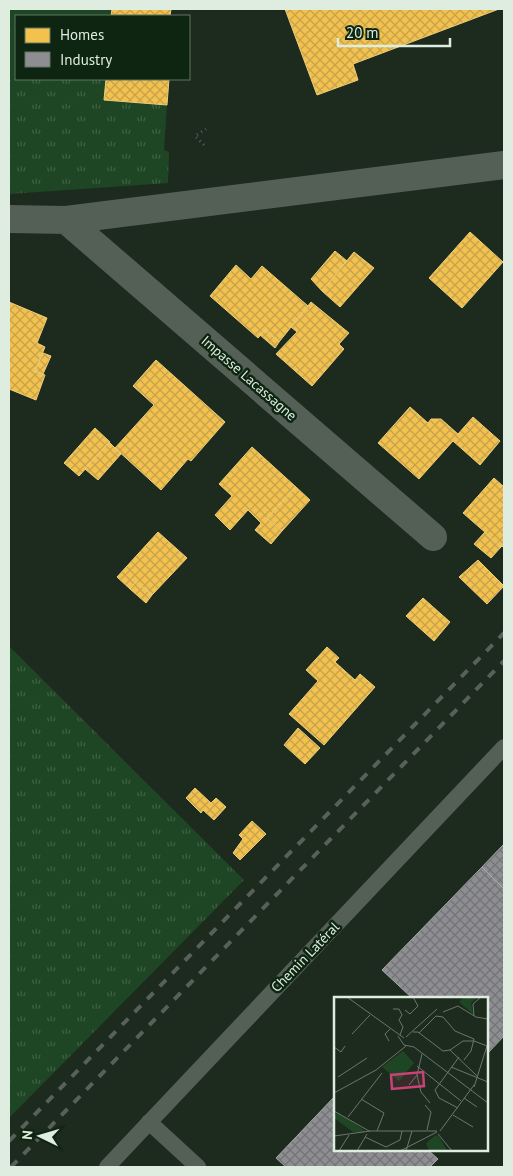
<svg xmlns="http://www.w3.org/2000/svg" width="513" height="1176" viewBox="0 0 513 1176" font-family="'PT Sans',sans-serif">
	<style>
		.grass { fill: url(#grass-tufts) }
		.homes { fill: url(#homes-cross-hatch); stroke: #ecce7a }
		.industry { fill: url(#industry-cross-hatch); stroke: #a5aaa9 }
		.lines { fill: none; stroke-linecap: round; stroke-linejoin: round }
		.path { stroke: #58625a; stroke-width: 3; stroke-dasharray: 1 4; stroke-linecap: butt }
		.lane { stroke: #545f55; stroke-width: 16 }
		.street { stroke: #545f55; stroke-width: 28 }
		.rail { stroke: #586159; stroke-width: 4; stroke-dasharray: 9 9; stroke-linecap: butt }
		.labels { text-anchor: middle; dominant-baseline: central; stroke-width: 5; stroke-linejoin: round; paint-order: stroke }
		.street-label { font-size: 14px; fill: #deeddf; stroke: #0e2511 }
		.inset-road { fill: none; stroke: #6a786b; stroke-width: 1 }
		.view { fill: #c84375; fill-opacity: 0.15; stroke: #c84375; stroke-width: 2.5 }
		.inset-edge { fill: none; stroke: #deeddf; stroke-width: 2.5 }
	</style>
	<defs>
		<pattern id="grass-tufts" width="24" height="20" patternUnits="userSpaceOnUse" patternTransform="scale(1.25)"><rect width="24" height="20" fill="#1f4624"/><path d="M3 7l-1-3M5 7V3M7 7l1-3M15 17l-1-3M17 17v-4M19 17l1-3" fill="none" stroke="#3f6143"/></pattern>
		<pattern id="homes-cross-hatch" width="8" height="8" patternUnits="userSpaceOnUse" patternTransform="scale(1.25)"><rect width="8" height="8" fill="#f2c14e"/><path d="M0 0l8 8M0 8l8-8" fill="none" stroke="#c6a24b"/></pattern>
		<pattern id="industry-cross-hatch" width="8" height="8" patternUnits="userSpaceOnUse" patternTransform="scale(1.25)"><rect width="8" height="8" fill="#8d8d92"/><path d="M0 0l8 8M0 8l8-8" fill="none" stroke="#737476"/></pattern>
	</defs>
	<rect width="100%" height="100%" fill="#1d2a1e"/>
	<g class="grass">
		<polygon points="9,9 112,9 111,16 16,16 16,79 106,79 105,100 167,105 164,150 169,152 168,183 9,194"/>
		<polygon points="9,646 244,880 9,1118"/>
	</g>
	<g class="homes">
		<polygon points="112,9 171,9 170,16 111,16"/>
		<polygon points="285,9 499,9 353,64 358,80 317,95"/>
		<polygon points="106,79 169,79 167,105 104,100"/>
		<polygon points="470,232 503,262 462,308 429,278"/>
		<polygon points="335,251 347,261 322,291 311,279"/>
		<polygon points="354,252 374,268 340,307 322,291"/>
		<polygon points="236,265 251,279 262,266 308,306 279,342 265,330 258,338 210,296"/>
		<polygon points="9,302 47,318 37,343 45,347 35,371 45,375 36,400 9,389"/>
		<polygon points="311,302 349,333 339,344 344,349 312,386 276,354 297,332 291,327"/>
		<polygon points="265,330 279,342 275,348 260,335"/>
		<polygon points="43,353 51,356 43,374 35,371"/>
		<polygon points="156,360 225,422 191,461 188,459 161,490 115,448 154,405 133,386"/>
		<polygon points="410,407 428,423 431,419 441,419 458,434 473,417 500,441 480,465 453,441 419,479 378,443"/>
		<polygon points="95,428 110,442 79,476 64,463"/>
		<polygon points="109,442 121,454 98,480 85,469"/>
		<polygon points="252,447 296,487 267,518 282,531 271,544 255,530 261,523 248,510 230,530 215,515 232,496 219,484"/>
		<polygon points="494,478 504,487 504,545 502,547 463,513"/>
		<polygon points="296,487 310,500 282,531 267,518"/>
		<polygon points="158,532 187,558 152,595 136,582 130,589 117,577"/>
		<polygon points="485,532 501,547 491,558 474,544"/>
		<polygon points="478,560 504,586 487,604 459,577"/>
		<polygon points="136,582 152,595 146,603 130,589"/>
		<polygon points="423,598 450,622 434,641 406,616"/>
		<polygon points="327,647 339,658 335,662 355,680 360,674 375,687 324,745 289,714 318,681 306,670"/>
		<polygon points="298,728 320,748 305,764 284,745"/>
		<polygon points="195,788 211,803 216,798 226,807 214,820 203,810 201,813 186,798"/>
		<polygon points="252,821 266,834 240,860 233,853 243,839 239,835"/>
	</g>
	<g class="industry">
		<polygon points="504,844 504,889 482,867"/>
		<polygon points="482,867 504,889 504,1036 487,1054 487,998 412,998 382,970"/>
		<polygon points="336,1095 336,1150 428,1150 438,1159 430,1167 286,1167 276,1158"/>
	</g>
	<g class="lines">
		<polyline class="path" points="204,145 195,136 206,129"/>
		<g class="lane">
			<polyline points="149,1122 198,1167"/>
			<polyline points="107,1167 504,747"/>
		</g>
		<g class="street">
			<polyline points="9,219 66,220 433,537"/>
			<polyline points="66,220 504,165"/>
		</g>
		<g class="rail">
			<polyline points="9,1141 504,633"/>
			<polyline points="11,1167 504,661"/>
		</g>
	</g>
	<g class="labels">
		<g class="street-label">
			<text transform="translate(249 378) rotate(41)">Impasse Lacassagne</text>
			<text transform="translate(305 957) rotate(-46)">Chemin Latéral</text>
		</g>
	</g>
	<g transform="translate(334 997)">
		<rect width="154" height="154" fill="#1d2a1e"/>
		<path d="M69,54l11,12 -15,18 -17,-14zM3,115l27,18v3l-11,-1 -19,-14z" fill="#1f4624"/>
		<path d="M130,0h14l-7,6 2,11 -14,-12z" fill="#1f4624"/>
		<path d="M102,138l4,3 7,13h-18l-3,-8z" fill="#1f4624"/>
		<path class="inset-road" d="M13,0l57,41M59,12h6l3,6 -3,5 4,7 -3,8M71,13l5,4 8,-8 -5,-9M109,15l15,-6 18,11 12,2M140,19l-1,-12 8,-7M79,35h5l25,19 7,-1 27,26M85,36l17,-17 7,1 12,14 19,8 -3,12 -7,9M18,37l18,-19M64,39l6,9 10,2 74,56M72,40l31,-28M55,44l-4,-7 5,-5M0,50l7,5 4,-6M116,53l13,-9h11l13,5M83,69l44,35M117,70l37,15M83,78l4,17 9,11M4,80l29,-19M75,88l8,-10 5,-21M140,90l13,-41M0,96l42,-23 30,-24M130,101l13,9M27,102l23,14 -7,18M91,108l6,7 -4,18M124,111l-19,-10 -4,-8 24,-33M0,114l35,20h68M119,118l20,12M14,120l34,-44M106,134l34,-46M104,137l14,17M0,139l36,-5M31,140l21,10 14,-7 2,-9M5,154l10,-16M23,154l10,-17M66,154l37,-19M72,154l6,-20"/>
		<path class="view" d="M89,75l1,14 -32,3 -1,-14z"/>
		<rect width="154" height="154" class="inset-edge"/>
	</g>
	<rect width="513" height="1176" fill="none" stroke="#deeddf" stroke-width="20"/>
	<rect x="15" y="15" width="175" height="65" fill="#0e2511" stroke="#617563"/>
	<rect x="25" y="28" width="25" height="15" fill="#f2c14e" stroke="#617563"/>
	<text x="60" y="40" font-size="15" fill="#deeddf">Homes</text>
	<rect x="25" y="52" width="25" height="15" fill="#8d8d92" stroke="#617563"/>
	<text x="60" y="65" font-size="15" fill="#deeddf">Industry</text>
	<g transform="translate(40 1136) rotate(275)" stroke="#0e2511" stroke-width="4" paint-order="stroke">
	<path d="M0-4L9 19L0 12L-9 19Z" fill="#deeddf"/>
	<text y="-8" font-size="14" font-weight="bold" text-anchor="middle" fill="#deeddf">N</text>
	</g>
	<path d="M338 38v8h112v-8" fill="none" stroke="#deeddf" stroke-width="2.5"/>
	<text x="346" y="38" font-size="15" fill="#deeddf" stroke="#0e2511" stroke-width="4" paint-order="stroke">20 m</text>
</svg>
